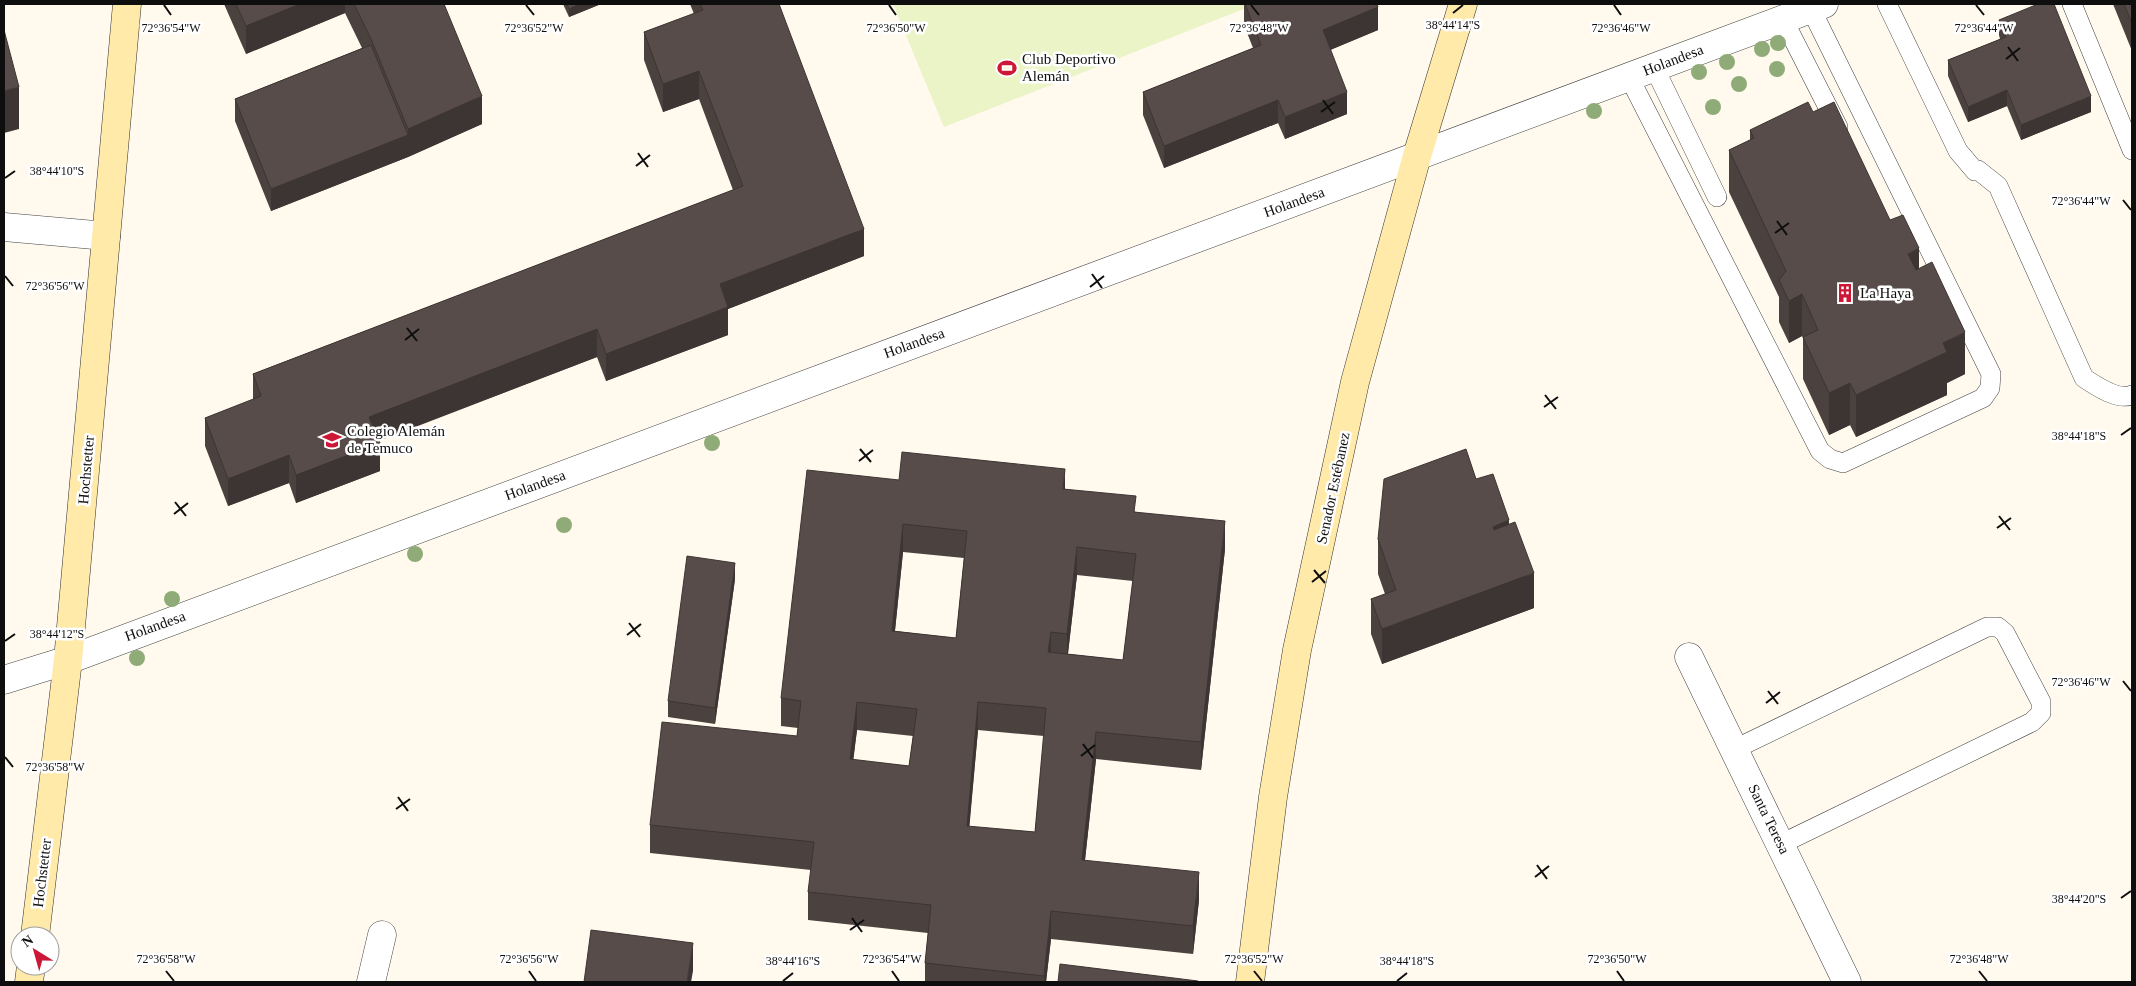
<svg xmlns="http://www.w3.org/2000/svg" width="2136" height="986" viewBox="0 0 2136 986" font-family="Georgia,serif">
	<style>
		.pitch { fill: #eaf4c6 }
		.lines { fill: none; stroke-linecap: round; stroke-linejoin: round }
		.service-casing { stroke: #414141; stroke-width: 20 }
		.minor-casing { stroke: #414141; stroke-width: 29 }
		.secondary-casing { stroke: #303030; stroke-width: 29 }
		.service { stroke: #fff; stroke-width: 19 }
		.minor { stroke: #fff; stroke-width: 28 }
		.secondary { stroke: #ffeaa9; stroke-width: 28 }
		.tree { fill: #8fab78 }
		.wall { fill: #4b413f; fill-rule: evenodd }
		.shaded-wall { fill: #3d3533 }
		.building { fill: #574c49; stroke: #3d3533; fill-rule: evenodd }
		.ticks { fill: none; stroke: #0e0e0e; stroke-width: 2 }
		.labels { text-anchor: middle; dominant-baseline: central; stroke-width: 5; stroke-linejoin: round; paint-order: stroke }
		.poi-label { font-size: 15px; fill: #0e0e0e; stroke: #fff; text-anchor: start }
		.street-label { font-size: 15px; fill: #0e0e0e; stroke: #fff }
		.ticks-label { font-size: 12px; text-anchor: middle; fill: #0e0e0e; stroke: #fff; stroke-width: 5; stroke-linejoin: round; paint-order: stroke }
	</style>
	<rect width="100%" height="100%" fill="#fff9ee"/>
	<polygon class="pitch" points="893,4 1245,4 1246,8 944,127"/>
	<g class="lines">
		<g class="service-casing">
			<g id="service">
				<path d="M1887,4l71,147 17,20 3,-1 20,16 86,192c12,8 34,23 48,17"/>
				<polyline points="2072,4 2132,150"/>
				<polyline points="1783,19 1838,127"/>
				<polyline points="1654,67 1717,197"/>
				<polyline points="1629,77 1820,451 1830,459 1843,463 1983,398 1990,388 1991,374 1811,9"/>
				<polyline points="1735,749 1987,627 1998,627 2005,633 2041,702 2041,713 2032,722 1781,844"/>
			</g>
		</g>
		<g class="minor-casing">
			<g id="minor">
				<polyline points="4,227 106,236"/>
				<polyline points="1689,657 1847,982"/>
				<polyline points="4,680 68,660 1824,4"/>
				<polyline points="371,982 382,935"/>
			</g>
		</g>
		<g class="secondary-casing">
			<g id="secondary">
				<polyline points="35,936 68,660 127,4"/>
				<polyline points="29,982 31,966"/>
				<polyline points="1250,982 1273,797 1297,650 1355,382 1417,156 1463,4"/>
			</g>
		</g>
		<use href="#service" class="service"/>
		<use href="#minor" class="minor"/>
		<use href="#secondary" class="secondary"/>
	</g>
	<g class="tree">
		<circle cx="1778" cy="43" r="8"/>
		<circle cx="1762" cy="49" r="8"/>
		<circle cx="1727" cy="62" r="8"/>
		<circle cx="1777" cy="69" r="8"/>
		<circle cx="1699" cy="72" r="8"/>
		<circle cx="1739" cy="84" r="8"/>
		<circle cx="1713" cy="107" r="8"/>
		<circle cx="1594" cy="111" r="8"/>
		<circle cx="712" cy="443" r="8"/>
		<circle cx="564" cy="525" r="8"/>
		<circle cx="415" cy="554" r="8"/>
		<circle cx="172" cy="599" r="8"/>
		<circle cx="137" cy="658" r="8"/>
	</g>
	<g class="wall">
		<polygon points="224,4 444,4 482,124 408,157 271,211 235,121 235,99 362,48 345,13 246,54"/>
		<polygon points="563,4 601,4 569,17"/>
		<polygon points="690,4 779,4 864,256 728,309 728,335 606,381 597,357 379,441 380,471 296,503 289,483 228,506 205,446 205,418 253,400 253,374 733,190 699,99 663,112 644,60 644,32 694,14"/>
		<polygon points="1244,4 1377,4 1378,30 1330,50 1347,114 1285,139 1278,123 1164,168 1143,115 1143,92 1253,48 1244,25"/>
		<polygon points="2113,4 2132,4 2132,51"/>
		<polygon points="1999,20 2091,112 2021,140 2007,106 1968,122 1948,76 1948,60 2000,39 1999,35"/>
		<polygon points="1813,112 1890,220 1919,268 1965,374 1947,383 1947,395 1856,437 1850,425 1829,435 1803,379 1803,338 1802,336 1789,343 1779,322 1779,297 1729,192 1729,150 1750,140 1750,130"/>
		<polygon points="1476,479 1509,524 1534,608 1382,664 1371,634 1371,599 1385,594 1378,574 1378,539"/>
		<path d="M899,480l166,9 71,23 89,37 -24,221 -105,-11 -11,101 114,40 -6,54 -142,-15 -5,43h-121v-19l3,-30 -120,-13v-28l3,-22 -161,-17v-28l147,-89 1,-8 -17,-2v-28zM903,552l61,6 -8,80 -61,-7zM1077,575l56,6 -10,79 -55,-6zM857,730l56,6 -4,30 -56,-6zM978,730l66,6 -9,96 -66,-5z"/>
		<polygon points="735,579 715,724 668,717 668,701"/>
	</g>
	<g class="shaded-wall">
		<polygon points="300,4 345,4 345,13 246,54 246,26"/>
		<polygon points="580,4 601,4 569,17 569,9"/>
		<polygon points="1378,7 1378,30 1323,53 1323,30"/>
		<polygon points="699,71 699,99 663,112 663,84"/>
		<polygon points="19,87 19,129 4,133 4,91"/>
		<polygon points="2007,90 2007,106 1968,122 1968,107"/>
		<polygon points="1347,92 1347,114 1285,139 1285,117"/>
		<polygon points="482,96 482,124 408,157 271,211 271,189 408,135 408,129"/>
		<polygon points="2091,96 2091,112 2021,140 2021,125"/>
		<polygon points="1278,100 1278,123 1164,168 1164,146"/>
		<polygon points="864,229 864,256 728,309 728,335 606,381 606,354 720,284"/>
		<polygon points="1919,248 1919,290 1908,254"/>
		<polygon points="1802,294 1802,336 1789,343 1789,301"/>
		<polygon points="597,329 597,357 369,444 369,417"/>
		<polygon points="1965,332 1965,374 1947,383 1947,395 1856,437 1856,395 1943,343"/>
		<polygon points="1850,383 1850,425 1829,435 1829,393"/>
		<polygon points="380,443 380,471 296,503 296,475"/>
		<polygon points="289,455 289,483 228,506 228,479"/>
		<polygon points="1065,469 1065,497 1063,489"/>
		<polygon points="1509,520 1509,555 1493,562 1493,527"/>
		<polygon points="1225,521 1225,549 1201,770 1201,742"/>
		<polygon points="903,524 903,552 892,659 892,631"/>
		<polygon points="1077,547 1077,575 1067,661 1067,634"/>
		<polygon points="735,563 735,579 715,724 715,708"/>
		<polygon points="1534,573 1534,608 1382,664 1382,629"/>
		<polygon points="1051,632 1051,660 1048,652"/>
		<polygon points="857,702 857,730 850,787 850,759"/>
		<polygon points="978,702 978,730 967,854 967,826"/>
		<polygon points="1096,732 1096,759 1082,887 1082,860"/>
		<polygon points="1199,872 1199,900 1193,954 1193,926"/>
		<polygon points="1051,911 1051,939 1046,982 1044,982 1044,976"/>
		<polygon points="693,943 693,971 691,982 687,982"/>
	</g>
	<g class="building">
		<polygon points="236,4 300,4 246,26"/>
		<polygon points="354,4 444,4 482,96 408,129 371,39"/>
		<polygon points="567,4 580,4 569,9"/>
		<polygon points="700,4 779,4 864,229 720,284 728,307 606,354 597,329 369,417 380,443 296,475 289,455 228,479 205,418 261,396 253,374 743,186 699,71 663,84 644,32 703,10"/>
		<polygon points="1245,4 1377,4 1378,7 1323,30 1347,92 1285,117 1278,100 1164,146 1143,92 1261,45"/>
		<polygon points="2038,4 2054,4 2091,96 2021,125 2007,90 1968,107 1948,60 2006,37 1999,20"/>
		<polygon points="2124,4 2132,4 2132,24"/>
		<polygon points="4,30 19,87 4,91"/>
		<polygon points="371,45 408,135 271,189 235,99"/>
		<polygon points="1808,102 1813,112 1834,102 1890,220 1903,215 1919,248 1908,254 1916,270 1932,262 1965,332 1943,343 1947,352 1856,395 1850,383 1829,393 1803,337 1818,330 1802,294 1789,301 1779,280 1786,271 1729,150 1754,138 1750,130"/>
		<polygon points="1466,449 1476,479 1493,474 1509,520 1493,527 1494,530 1515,522 1534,573 1382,629 1371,599 1396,590 1378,539 1384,479"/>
		<path d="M902,452l163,17 -2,20 73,7 -2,16 91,9 -24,221 -105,-10 -14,128 117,12 -6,54 -142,-15 -7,65 -119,-13 6,-58 -123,-13 6,-50 -164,-17 12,-103 135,14 4,-35 -20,-3 26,-228 92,10zM903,524l64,7 -11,107 -64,-7zM1077,547l59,7 -13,106 -75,-8 3,-20 16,2zM857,702l60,7 -8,57 -59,-7zM978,702l68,6 -11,124 -68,-6z"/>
		<polygon points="687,556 735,563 715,708 668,701"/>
		<polygon points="591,930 693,943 687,982 584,982"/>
		<polygon points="1060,964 1198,981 1198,982 1058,982"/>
	</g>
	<path class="ticks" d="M164,5l7,10M526,5l8,10M889,5l7,10M1251,5l8,10M1614,5l7,10M1976,5l8,10M1453,13l10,-8M2008,47l10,14M2006,59l14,-11M1323,100l10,14M1321,112l14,-10M638,153l10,14M636,166l14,-11M5,178l10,-7M2123,200l8,10M1777,221l10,14M1775,233l14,-10M1092,274l10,14M5,276l8,10M1090,287l14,-11M407,328l10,13M405,340l14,-11M1545,395l11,14M1544,407l14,-10M2121,435l10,-7M860,449l11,13M859,461l14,-11M175,502l11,14M174,514l14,-11M1999,516l11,14M1997,528l14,-10M1314,570l11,13M1312,582l14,-11M629,623l11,14M627,635l14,-11M5,641l10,-7M2123,681l8,10M1768,691l10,13M1766,703l14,-11M1083,744l10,14M1081,756l14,-11M5,757l8,10M398,797l10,14M396,809l14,-10M1537,865l10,14M1535,877l14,-11M2121,898l10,-7M852,918l10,14M850,930l14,-10M166,971l8,10M529,971l7,10M892,971l7,10M1254,971l8,10M1617,971l7,10M1979,971l8,10M783,981l10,-8M1397,981l10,-8"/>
	<defs>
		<g id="stadium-bare" transform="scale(1.5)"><path d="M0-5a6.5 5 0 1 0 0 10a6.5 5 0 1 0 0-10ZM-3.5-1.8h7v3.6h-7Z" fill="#cc1737" stroke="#fff" stroke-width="2.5" paint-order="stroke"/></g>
		<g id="building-bare" transform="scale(1.5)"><path d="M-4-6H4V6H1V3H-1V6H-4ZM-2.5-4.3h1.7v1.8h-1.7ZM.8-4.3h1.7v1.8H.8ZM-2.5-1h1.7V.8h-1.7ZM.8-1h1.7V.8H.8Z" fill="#cc1737" stroke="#fff" stroke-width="2.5" paint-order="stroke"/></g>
		<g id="school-bare" transform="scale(1.5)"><path d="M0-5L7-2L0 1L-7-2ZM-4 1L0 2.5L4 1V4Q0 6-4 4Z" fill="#cc1737" stroke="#fff" stroke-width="2.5" paint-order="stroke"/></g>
	</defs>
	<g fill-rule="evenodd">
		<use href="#stadium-bare" x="1007" y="68"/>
		<use href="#building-bare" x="1845" y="293"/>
		<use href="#school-bare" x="332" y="440"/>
	</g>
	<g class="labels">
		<g class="poi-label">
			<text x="1022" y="59">Club Deportivo<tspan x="1022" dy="17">Alemán</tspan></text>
			<text x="1860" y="293">La Haya</text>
			<text x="347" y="431">Colegio Alemán<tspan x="347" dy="17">de Temuco</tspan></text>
		</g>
		<g class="street-label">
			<text transform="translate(1673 60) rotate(-21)">Holandesa</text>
			<text transform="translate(1294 202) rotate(-20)">Holandesa</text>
			<text transform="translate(914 343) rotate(-20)">Holandesa</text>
			<text transform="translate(86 470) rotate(-85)">Hochstetter</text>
			<text transform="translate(535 485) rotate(-20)">Holandesa</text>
			<text transform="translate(1333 488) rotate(-78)">Senador Estébanez</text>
			<text transform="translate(155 626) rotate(-20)">Holandesa</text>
			<text transform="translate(1769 819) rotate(64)">Santa Teresa</text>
			<text transform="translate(42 873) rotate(-83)">Hochstetter</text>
		</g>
	</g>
	<g class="ticks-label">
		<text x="1453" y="29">38°44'14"S</text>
		<text x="171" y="32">72°36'54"W</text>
		<text x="534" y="32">72°36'52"W</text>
		<text x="896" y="32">72°36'50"W</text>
		<text x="1259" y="32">72°36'48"W</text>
		<text x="1621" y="32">72°36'46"W</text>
		<text x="1984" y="32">72°36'44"W</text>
		<text x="57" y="175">38°44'10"S</text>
		<text x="2081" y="205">72°36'44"W</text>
		<text x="55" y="290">72°36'56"W</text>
		<text x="2079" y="440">38°44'18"S</text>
		<text x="57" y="638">38°44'12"S</text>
		<text x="2081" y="686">72°36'46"W</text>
		<text x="55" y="771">72°36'58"W</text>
		<text x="2079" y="903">38°44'20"S</text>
		<text x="166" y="963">72°36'58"W</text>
		<text x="529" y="963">72°36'56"W</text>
		<text x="892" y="963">72°36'54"W</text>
		<text x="1254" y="963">72°36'52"W</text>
		<text x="1617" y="963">72°36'50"W</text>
		<text x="1979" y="963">72°36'48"W</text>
		<text x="793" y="965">38°44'16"S</text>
		<text x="1407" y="965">38°44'18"S</text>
	</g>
	<rect width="2136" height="986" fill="none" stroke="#0e0e0e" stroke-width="10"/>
	<g transform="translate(35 951) rotate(323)"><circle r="24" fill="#ffffff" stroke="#9f9f9f"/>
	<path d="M0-4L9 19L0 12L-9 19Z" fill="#cc1737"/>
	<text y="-8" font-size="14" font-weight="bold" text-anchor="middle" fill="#0e0e0e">N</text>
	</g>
</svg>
